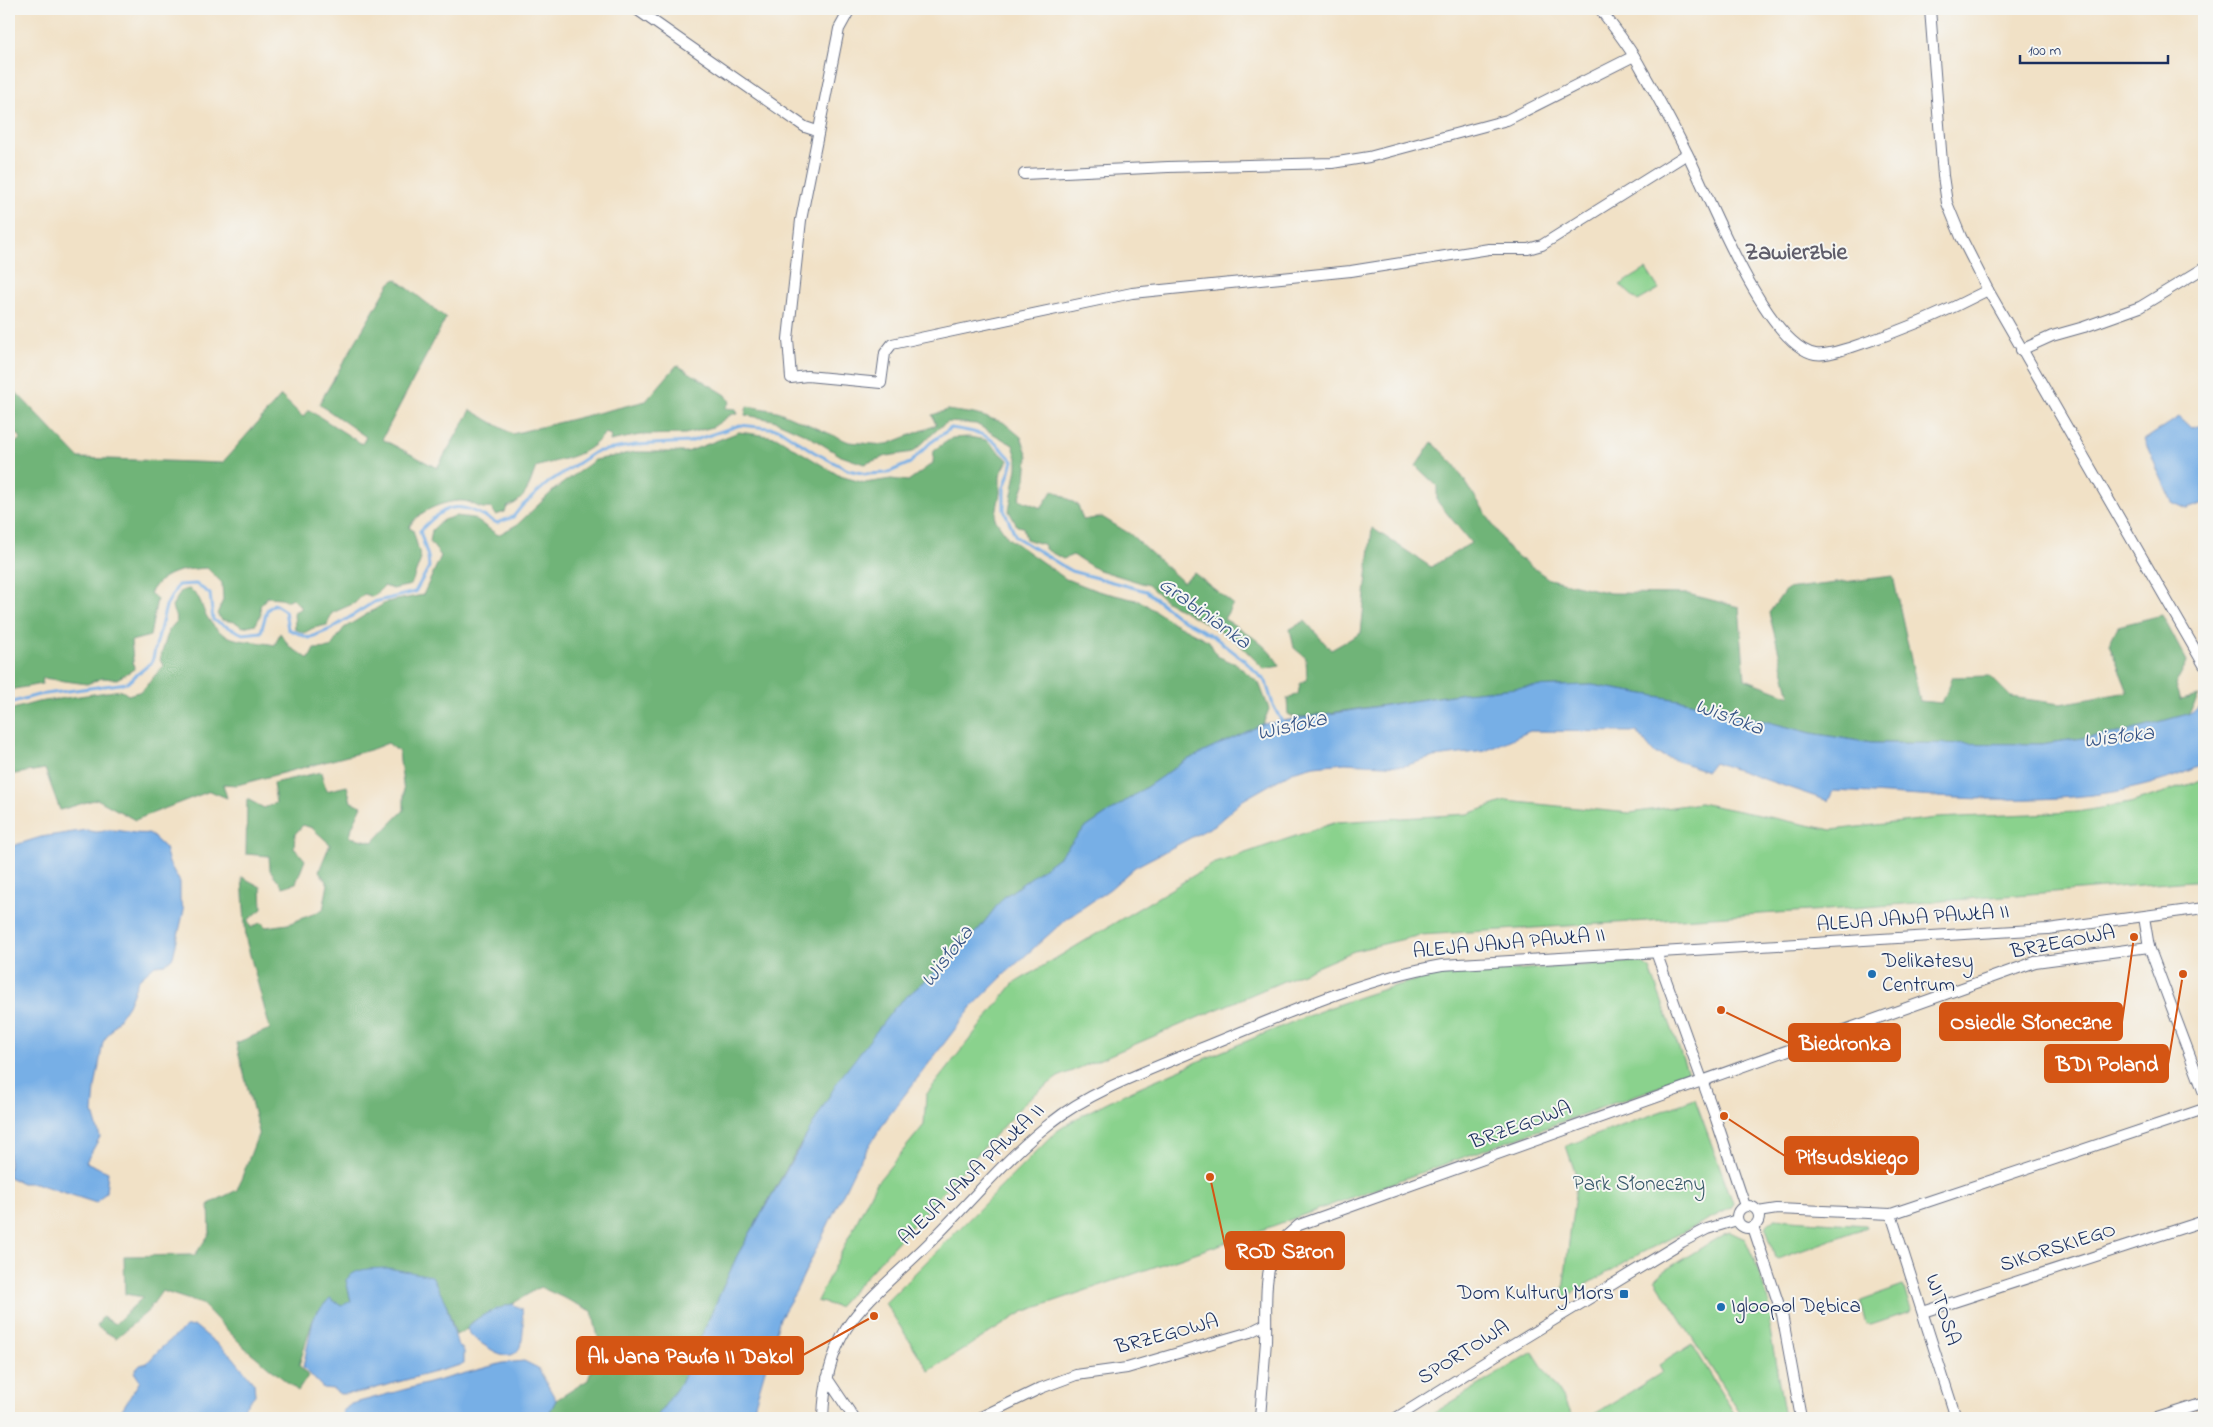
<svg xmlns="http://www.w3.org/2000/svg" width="2213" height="1427" viewBox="0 0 2213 1427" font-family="'Indie Flower',sans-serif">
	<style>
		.green { fill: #8ad28d; stroke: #528076 }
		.forest { fill: #6fb478; stroke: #45726b }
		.water { fill: #77afe6; stroke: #496fa2 }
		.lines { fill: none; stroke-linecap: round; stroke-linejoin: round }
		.stream { stroke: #77afe6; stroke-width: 3 }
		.minor-casing { stroke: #666d82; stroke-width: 12 }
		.minor { stroke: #fff; stroke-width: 10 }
		.poi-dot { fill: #1f6fb2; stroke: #f6f6f2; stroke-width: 2 }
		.labels { text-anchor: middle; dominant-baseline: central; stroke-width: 4; stroke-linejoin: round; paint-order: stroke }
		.street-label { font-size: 21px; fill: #1b2f5e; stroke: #f6f6f2 }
		.poi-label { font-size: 21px; fill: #1b2f5e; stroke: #f6f6f2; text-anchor: start }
		.park-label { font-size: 21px; fill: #37586a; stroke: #f6f6f2 }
		.water-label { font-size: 22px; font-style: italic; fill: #375587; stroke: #f6f6f2 }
		.quarter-label { font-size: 24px; font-weight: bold; fill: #5f5d6a; stroke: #f6f6f2 }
		.leader { fill: none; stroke: #d45514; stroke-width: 2 }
		.callout-dot { fill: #d45514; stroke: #f6f6f2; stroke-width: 2 }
		.callout { fill: #d45514; stroke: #d45514; stroke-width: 2 }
		.callout-label { font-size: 22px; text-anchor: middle; font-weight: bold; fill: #fff }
	</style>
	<rect width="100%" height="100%" fill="#f6f6f2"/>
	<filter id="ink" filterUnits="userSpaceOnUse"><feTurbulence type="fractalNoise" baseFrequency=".02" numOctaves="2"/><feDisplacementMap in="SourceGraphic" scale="10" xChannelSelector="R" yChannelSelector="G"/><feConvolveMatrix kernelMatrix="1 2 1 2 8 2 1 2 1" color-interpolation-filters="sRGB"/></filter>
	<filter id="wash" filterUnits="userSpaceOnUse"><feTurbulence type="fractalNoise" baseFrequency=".0096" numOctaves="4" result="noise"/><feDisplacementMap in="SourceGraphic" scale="20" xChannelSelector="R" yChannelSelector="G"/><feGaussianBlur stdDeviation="1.12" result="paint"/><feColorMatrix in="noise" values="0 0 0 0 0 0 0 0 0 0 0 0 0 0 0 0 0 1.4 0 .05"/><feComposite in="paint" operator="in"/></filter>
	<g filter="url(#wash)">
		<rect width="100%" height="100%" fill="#f1e1c6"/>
		<g class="green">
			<polygon points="1646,269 1659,289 1638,301 1620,285"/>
			<polygon points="2204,778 2204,880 1841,909 1421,935 1354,951 1058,1077 1027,1100 838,1307 817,1301 875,1185 924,1125 926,1095 1013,984 1213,864 1337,822 1468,814 1506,801 1630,813 1700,803 1832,830 1937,818 2077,812 2130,803 2194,783"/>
			<path d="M1631,962h9l10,7 39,107 -433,156 -233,80 -94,59 -44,-68 172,-172c42,-29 93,-48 140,-69 79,-33 159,-70 243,-87z"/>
			<polygon points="1695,1099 1733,1203 1731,1208 1641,1253 1562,1299 1577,1178 1566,1146"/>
			<polygon points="1776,1219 1866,1225 1867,1227 1778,1259 1775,1257 1766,1228 1769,1222"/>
			<polygon points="1730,1232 1745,1239 1757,1266 1773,1317 1769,1324 1785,1418 1743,1418 1655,1279 1662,1272 1724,1234"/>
			<polygon points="1903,1286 1911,1309 1910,1312 1871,1325 1866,1324 1860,1304 1861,1301"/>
			<polygon points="1692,1344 1737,1418 1588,1418 1663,1372 1659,1365"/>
			<polygon points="1533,1352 1575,1418 1426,1418 1523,1358"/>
		</g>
		<g class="forest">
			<path d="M396,279l50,39 -64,121 55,29 34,-58 41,24 134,-33 31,-36 49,30 4,7 -5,6 11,1 2,5h-6l-19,13 -28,7 -45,1 -30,6 1,-6 -6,-2c-18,25 -43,25 -69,34 -7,18 -9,33 -29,40l-2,5 -9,3 -4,-7c-16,2 -17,-6 -29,-7 -18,-1 -48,11 -54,27l4,2 8,29 -10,26 -18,4 -9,-3 -11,11 -9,-3 -9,9 -23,10 -5,12 -14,3 -9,5 -9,-4 -1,-17 8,-4 -10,-10 -6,3 -5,-3 -14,-1 -7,9 1,8 -5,10 -13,3 -8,-5 -13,-2 -5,-6 6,-14 -1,-17 -15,-15c-26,2 -42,2 -57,25l7,6 -7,37 -19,5 3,28 -17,10 -15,-1 -15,6 -44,-6 -1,6 -33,6v-241l12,-11 -12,-13v-38l1,-1 69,72 143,5 59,-67 22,21 6,-7 53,34 4,-7 -47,-33 71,-121z"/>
			<path d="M747,406l30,5 72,31 36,3 51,-20 -4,-10 16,-5 26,4 29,8 18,15 7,19 -2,23 -7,20 22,9 12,-18 25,15 5,15 19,-3 28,17 53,48 11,-9 39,31 -9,15c21,12 44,26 56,47l-16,3 -30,-30 -68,-38 -18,-16 -52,-16 -23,-14 -10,4 -18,-10v-4l-19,-6 -3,-12 -6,-1 -8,-15 8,-43v-10l-4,-13 -37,-21 -28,-2 -8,5 -27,25 -26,4 -23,8 -23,-8 -34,-21 -34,-15 -28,-5z"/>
			<path d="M739,432l37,5 64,39 25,7 26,-4 17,2 25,-18 1,-13 18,-12 17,-1 17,3 22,20 -8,15v18l-5,26 13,19 58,41 32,12 42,10 34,22 35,18 8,15 19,8 23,19 10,26 -6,15 -78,37 -101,68 -25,28 -56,41 -24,31 -45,44 -38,33 -98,142 -61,108 -57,128 -24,34h-126l18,-3 8,-15 32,-20 12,-34 -8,-35 -52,-24 -28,17 -14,5 -26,13 -5,7 -11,6 -10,-31 -100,-24 5,21 -10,6 -11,-9 -16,18 -15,49 9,11 -10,15 -54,-44 -42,-43 -40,-13 -15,21 -31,26 -19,-11 5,-10 13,7 28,-27 -18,-3 -1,-38 71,-1 15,-22 -1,-29 28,-14 22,-58 -23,-89 34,-14 -24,-89 -4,-63 19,10 1,22 -14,11 3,8 10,-6 5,5 22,-3 35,-14 5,-26 -9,-13 11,-27 -18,-16 -9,-3 -8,9 -1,13 11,13 -9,23 -13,4 -13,-17 -1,-14 -23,-2 1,-55 17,9 12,-5 -3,-20 48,-11 5,19 21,-5 4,16 11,4 -10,21 -2,10 23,5 31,-32v-17l-5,-41 -11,-9 -18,7 -133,35 -14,-1 4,14 -17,-7 -75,29 -38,-21 -37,11 -15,-41 -36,6v-65l29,-8 83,-12 7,5 14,-4 21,-25 -3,-7 9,-29 8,-9 -5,-14 9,-16 8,-2c15,11 10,14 18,28 17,28 39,22 68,28l5,-12 10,14 19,12 5,-10 16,-1 14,-20 43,-26 36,-7 18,-39 -11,-14 2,-12 11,-10 13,-4 17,2 25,17 20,-11 37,-35 40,-29 40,-8h52z"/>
			<polygon points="1432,442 1454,464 1510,551 1549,579 1610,593 1688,594 1739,607 1745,679 1790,696 1769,613 1786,589 1893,576 1920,701 1942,703 1953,677 1990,676 2011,697 2060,704 2128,692 2109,644 2118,626 2162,615 2187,662 2175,685 2180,700 2199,696 2188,714 2119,733 2041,744 1871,743 1811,733 1690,702 1592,685 1527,687 1465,693 1296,718 1288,714 1287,699 1298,694 1300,684 1307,679 1306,658 1294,648 1290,629 1305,621 1331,650 1361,633 1372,528 1431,567 1471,543 1437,501 1437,486 1416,466"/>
		</g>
		<g class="water">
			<polygon points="2179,417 2191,428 2204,425 2204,503 2187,509 2172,502 2144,440"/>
			<path d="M1592,685l98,17 121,31 60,10 170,1 78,-11 69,-19 16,-9v59c-108,53 -253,32 -371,27l-5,10 -114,-39 -7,9 -53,-18 -17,-21 -107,-1 -45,20 -51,6 -30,9 -59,-3 -31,3 -22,6 -49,28 -28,25 -80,42 -25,22 -45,31 -59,53 -34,34 -85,111 -30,47 -61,126 -16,27 -29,100h-95l24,-34 57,-128 101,-175 58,-75 38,-33 45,-44 24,-31 56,-41 25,-28 101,-68 78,-37 202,-31 62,-6z"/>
			<path d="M87,830c12,4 12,1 23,0 14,0 26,5 39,3l16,15 4,15 11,19v18l4,10 -11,47 -8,7 -10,1 -16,14 -11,26 -25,37 -8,46 -2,25 7,24 -14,25 22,10 -2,20 -10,11 -61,-20h-13l-13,-6v-330l32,-10z"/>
			<path d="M387,1268l45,8 14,28 11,39 7,8v13l-106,29 -18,1 -7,-5 -10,-1 -20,-21 11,-51 16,-18 11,8 10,-5 -5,-21c10,-13 26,-11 41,-12z"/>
			<path d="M512,1304l10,5c3,29 2,62 -35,38 -8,-5 -16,-10 -20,-18 9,-14 30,-20 45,-25z"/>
			<polygon points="195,1326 232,1356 254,1383 255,1395 245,1406 243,1418 112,1418 121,1411 140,1381 134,1372 140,1365 147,1363 161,1348 186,1327"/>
			<polygon points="524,1361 538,1368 556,1400 548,1415 530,1418 346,1418 342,1412 351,1404 503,1363"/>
		</g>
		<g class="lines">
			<path class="stream" d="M9,703l29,-8 89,-12 25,-21 14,-56 12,-21 18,-1 14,10 3,26 30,14 18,-2 6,-22 7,-6 11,7 3,18 21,9 22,-9 43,-27 41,-10 14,-25 -1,-10 -8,-26c30,-32 41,-28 77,-8l16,-6 9,-11 27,-24 46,-30 40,-7 54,-3 51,-17 39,4 35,23 34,18 18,4 21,-1 23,-10 20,-20 21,-15c36,5 38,7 62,33l-9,27v22l12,27 55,34 75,20 32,26 35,19 31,24 22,22 7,23 10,19"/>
		</g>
	</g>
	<g filter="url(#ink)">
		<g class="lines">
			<g class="minor-casing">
				<g id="minor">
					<polyline points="636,9 805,127 817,131"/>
					<polyline points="850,9 839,29 801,220 788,339 791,378 807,376 881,383 885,353 892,344 1132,293 1351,271 1489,249 1528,249 1542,245 1687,154"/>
					<path d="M1600,9c14,19 30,38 41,59 16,28 32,57 47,87 22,44 78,190 127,199 12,2 26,-4 37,-7 47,-15 92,-34 136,-57"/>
					<polyline points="1930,9 1943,176 1947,203 1961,237 1988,290 2204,665"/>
					<polyline points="1024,174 1168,167 1332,163 1369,157 1507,120 1634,56"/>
					<polyline points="2021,350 2052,336 2084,327 2140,307 2204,268"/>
					<polyline points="2144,917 2149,947 2204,1093"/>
					<polyline points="1656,952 1716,1119 1745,1206"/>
					<circle cx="1748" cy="1217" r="11"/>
					<polyline points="1758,1212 1777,1209 1891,1214 2204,1109"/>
					<polyline points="1891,1214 1956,1418"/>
					<polyline points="1753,1227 1782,1314 1801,1418"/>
					<polyline points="1923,1312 2204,1221"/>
					<polyline points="827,1378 854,1418"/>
					<path d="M823,1418c1,-31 7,-62 23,-89 17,-28 58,-61 82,-85 41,-40 78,-87 124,-122 38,-31 100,-53 145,-72 80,-32 160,-70 245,-85l606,-36 156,-21"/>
					<polyline points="979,1418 1041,1388 1076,1375 1127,1368 1250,1332 1264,1325"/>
					<path d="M1260,1418c2,-25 4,-51 6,-77 1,-27 -3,-66 9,-91 5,-10 16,-18 24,-25l736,-263 114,-15"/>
					<polyline points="1396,1418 1498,1354 1682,1242 1707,1229 1737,1220"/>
					<polyline points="2157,1418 2204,1403"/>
				</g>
			</g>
			<use href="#minor" class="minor"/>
		</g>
	</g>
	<g class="poi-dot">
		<circle cx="1872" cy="974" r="5"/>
		<rect x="1619" y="1289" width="10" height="10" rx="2.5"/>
		<circle cx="1721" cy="1307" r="5"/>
	</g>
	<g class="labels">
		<g class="street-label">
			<text transform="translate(1913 919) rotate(-4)">ALEJA JANA PAWŁA II</text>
			<text transform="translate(2063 943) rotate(-11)">BRZEGOWA</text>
			<text transform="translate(1509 944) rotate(-5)">ALEJA JANA PAWŁA II</text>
			<text transform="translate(1521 1126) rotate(-20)">BRZEGOWA</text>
			<text transform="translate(972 1175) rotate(-44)">ALEJA JANA PAWŁA II</text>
			<text transform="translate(2058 1248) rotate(-18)">SIKORSKIEGO</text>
			<text transform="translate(1942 1310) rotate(72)">WITOSA</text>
			<text transform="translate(1167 1335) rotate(-15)">BRZEGOWA</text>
			<text transform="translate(1464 1353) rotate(-32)">SPORTOWA</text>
		</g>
		<g class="poi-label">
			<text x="1882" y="962">Delikatesy<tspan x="1882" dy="24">Centrum</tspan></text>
			<text x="1614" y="1294" text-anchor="end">Dom Kultury Mors</text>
			<text x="1731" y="1307">Igloopol Dębica</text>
		</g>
		<g class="park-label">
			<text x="1639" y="1185">Park Słoneczny</text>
		</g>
		<g class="water-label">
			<text transform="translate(1204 614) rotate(36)">Grabinianka</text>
			<text transform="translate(1729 718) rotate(20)">Wisłoka</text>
			<text transform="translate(1292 727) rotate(-13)">Wisłoka</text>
			<text transform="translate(2119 738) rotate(-7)">Wisłoka</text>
			<text transform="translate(948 957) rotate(-52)">Wisłoka</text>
		</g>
		<g class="quarter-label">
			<text x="1796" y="253">Zawierzbie</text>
		</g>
	</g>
	<path class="leader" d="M2134 937L2122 1022M1721 1010L1789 1043M2183 974L2168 1064M1724 1116L1785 1156M1210 1177L1226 1250M874 1316L803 1355"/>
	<g class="callout-dot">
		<circle cx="2134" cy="937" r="5"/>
		<circle cx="1721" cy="1010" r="5"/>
		<circle cx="2183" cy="974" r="5"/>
		<circle cx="1724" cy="1116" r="5"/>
		<circle cx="1210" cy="1177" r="5"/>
		<circle cx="874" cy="1316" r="5"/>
	</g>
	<g class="callout">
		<rect x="1940" y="1003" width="182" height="37" rx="5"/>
		<rect x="1789" y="1024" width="111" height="37" rx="5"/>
		<rect x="2045" y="1045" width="123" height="37" rx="5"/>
		<rect x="1785" y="1137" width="133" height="37" rx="5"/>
		<rect x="1226" y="1232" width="118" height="37" rx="5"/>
		<rect x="577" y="1337" width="226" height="37" rx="5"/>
	</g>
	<g class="callout-label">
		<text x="2031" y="1029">Osiedle Słoneczne</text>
		<text x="1845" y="1050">Biedronka</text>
		<text x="2107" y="1071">BDI Poland</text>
		<text x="1852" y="1164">Piłsudskiego</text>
		<text x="1285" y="1258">ROD Szron</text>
		<text x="690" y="1363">Al. Jana Pawła II Dakol</text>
	</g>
	<rect width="2213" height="1427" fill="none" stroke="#f6f6f2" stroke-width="30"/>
	<path d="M2020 55v8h148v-8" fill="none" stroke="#1b2f5e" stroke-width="2.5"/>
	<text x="2028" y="55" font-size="15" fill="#1b2f5e" stroke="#f6f6f2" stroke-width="4" paint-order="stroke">100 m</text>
</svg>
